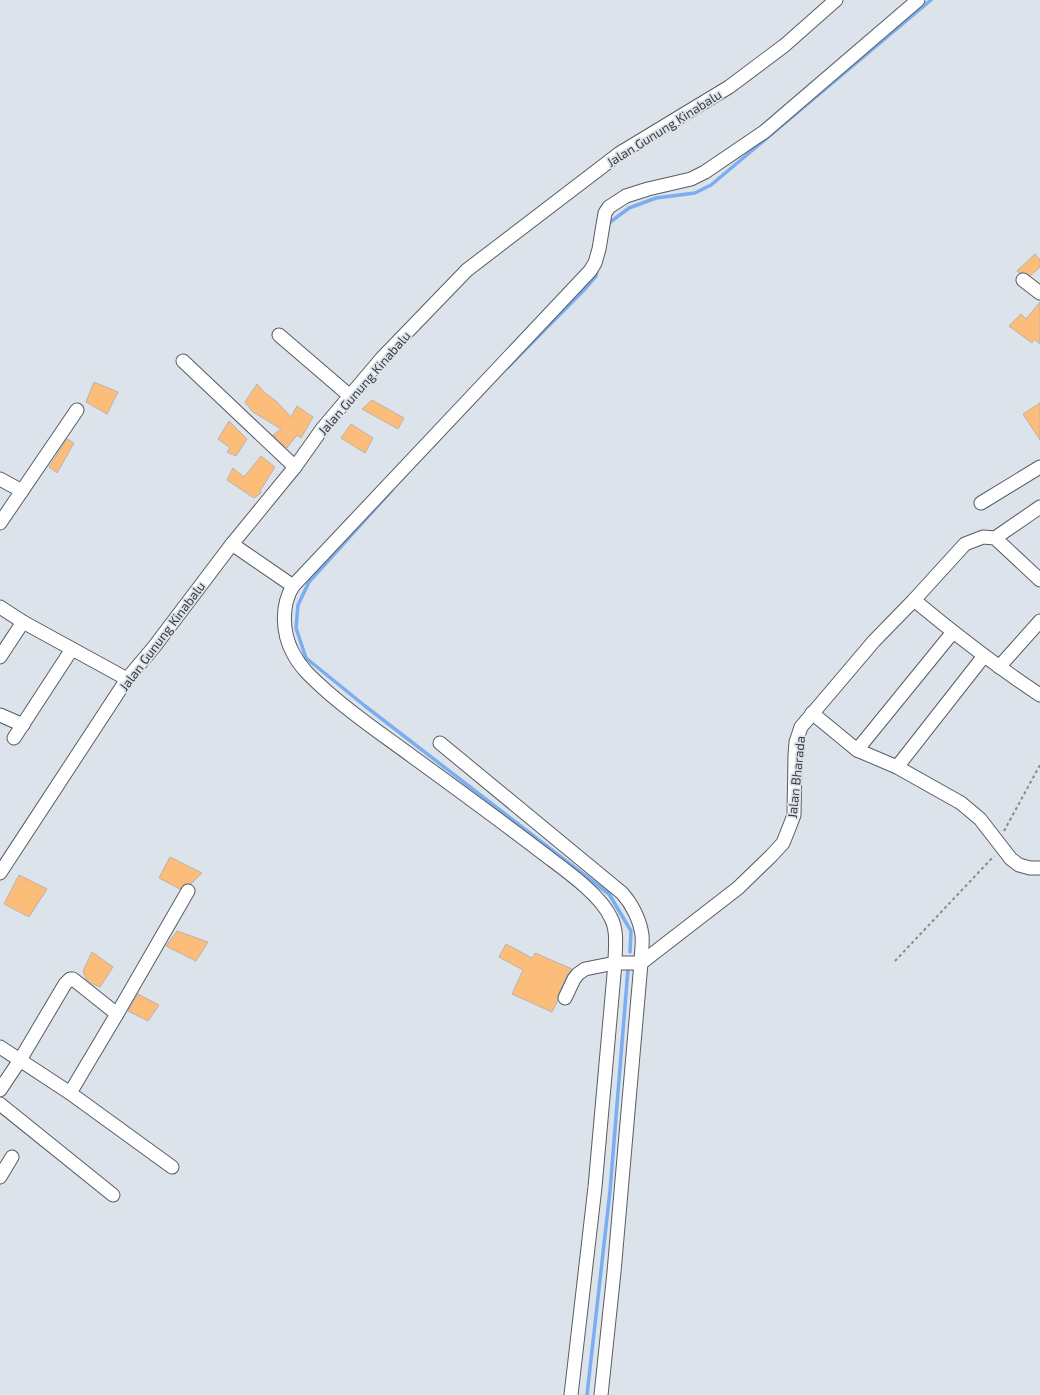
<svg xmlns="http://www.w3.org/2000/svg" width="1040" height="1395" viewBox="0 0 1040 1395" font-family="'Exo 2',sans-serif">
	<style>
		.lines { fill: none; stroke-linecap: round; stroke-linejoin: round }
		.stream { stroke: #7baef1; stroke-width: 3.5 }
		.building { fill: #fcbc7a; stroke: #bab3ad }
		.street-casing { stroke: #585d63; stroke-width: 15 }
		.path { stroke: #868a8f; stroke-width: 2; stroke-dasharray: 3 3; stroke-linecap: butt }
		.street { stroke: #fff; stroke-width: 13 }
		.labels { text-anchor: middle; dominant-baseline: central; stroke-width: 3.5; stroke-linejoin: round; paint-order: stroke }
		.street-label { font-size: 13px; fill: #3a3c3f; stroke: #dde3ea }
	</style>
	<rect width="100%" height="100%" fill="#dde3ea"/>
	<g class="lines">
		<g class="stream">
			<polyline points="608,225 609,223 629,208 656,198 695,193 711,185 931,0"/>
			<polyline points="507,368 584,290 596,276 597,270"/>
			<polyline points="392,490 309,582 298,605 296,628 306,658 365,706 609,894 631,931 630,952"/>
			<polyline points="587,1395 610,1191 628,969"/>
		</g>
	</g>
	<g class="building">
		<polygon points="1035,254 1040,260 1040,267 1030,276 1024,272 1019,273 1017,271"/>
		<polygon points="1040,302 1040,344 1034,339 1032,343 1009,326 1021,314 1026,319"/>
		<polygon points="94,382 118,392 107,414 86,402"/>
		<polygon points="257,384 265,393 276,401 291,417 297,406 313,417 301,438 297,435 287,448 273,435 281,429 253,412 245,402"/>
		<polygon points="372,400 404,418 398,429 362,409"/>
		<polygon points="1040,403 1040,440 1023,414"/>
		<polygon points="229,421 247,439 236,456 227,452 230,448 218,439"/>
		<polygon points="351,424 373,438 365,453 341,438"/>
		<polygon points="67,439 74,443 57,473 49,467"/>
		<polygon points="261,456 275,467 260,491 261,493 254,498 227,480 233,468 244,477"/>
		<polygon points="170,857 202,873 191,884 184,884 180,889 159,878"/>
		<polygon points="19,875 47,889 29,917 4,904"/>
		<polygon points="177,931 208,942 196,961 166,946"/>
		<polygon points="506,944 532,958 535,953 572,969 567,975 558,995 558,1000 552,1012 512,994 523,970 499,957"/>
		<polygon points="92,952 113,967 100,987 91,983 86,979 83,971"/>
		<polygon points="138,994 159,1005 148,1021 128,1011"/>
	</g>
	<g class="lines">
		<g class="street-casing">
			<g id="street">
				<polyline points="1023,280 1040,293"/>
				<polyline points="279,335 350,396"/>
				<polyline points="183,361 295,467"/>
				<polyline points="0,479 22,491"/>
				<polyline points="981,503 1040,467"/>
				<polyline points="0,523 77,410"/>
				<polyline points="995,538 1040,507"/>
				<polyline points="232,544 293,586"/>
				<path d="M914,600c41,34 82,66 126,95"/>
				<polyline points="0,607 23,622 127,679"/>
				<polyline points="0,657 23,622"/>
				<polyline points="999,667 1040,621"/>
				<polyline points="812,713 857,750 897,767 961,803 980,819 1011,859 1019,865 1030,868 1040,868"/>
				<polyline points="0,715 23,725"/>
				<polyline points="14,738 72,649"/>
				<path d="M440,743l182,150c10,11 18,27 20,42 1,9 -1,19 -1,28l-27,309 -13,123"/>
				<polyline points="857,750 953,632"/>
				<polyline points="897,767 984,656"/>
				<polyline points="0,873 127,679 154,647 232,544 295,467 322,429 382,358 467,270 620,153 729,87 785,45 836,0"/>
				<polyline points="565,998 574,979 578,974 585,969 615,963 641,963 738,888 771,856 783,843 789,828 794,815 795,755 796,742 801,727 874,641 914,600 965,544 983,537 995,538 1040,580"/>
				<polyline points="0,1047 70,1093 172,1167"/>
				<polyline points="0,1090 20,1060 65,984 70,979 73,979 117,1014"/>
				<polyline points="70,1093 117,1014 188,891"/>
				<polyline points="0,1104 113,1195"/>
				<polyline points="0,1177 12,1157"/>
				<path d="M571,1395l24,-208 20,-224c0,-14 3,-32 -4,-45 -11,-24 -46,-48 -67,-64 -43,-33 -87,-65 -131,-97 -31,-23 -63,-44 -91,-70 -11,-10 -22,-20 -29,-34 -11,-20 -12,-48 0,-67l297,-315 5,-8 4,-14 6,-36 4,-6 17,-11 22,-7 43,-10 14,-7 59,-40 154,-132"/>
			</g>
		</g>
		<g class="path">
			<polyline points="1004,831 1040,765"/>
			<polyline points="895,961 994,856"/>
		</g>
		<use href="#street" class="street"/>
	</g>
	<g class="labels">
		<g class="street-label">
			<text transform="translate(664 128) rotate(-32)">Jalan Gunung Kinabalu</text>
			<text transform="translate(364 383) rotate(-49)">Jalan Gunung Kinabalu</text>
			<text transform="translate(162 636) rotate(-53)">Jalan Gunung Kinabalu</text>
			<text transform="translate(796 777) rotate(-84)">Jalan Bharada</text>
		</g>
	</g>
</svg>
